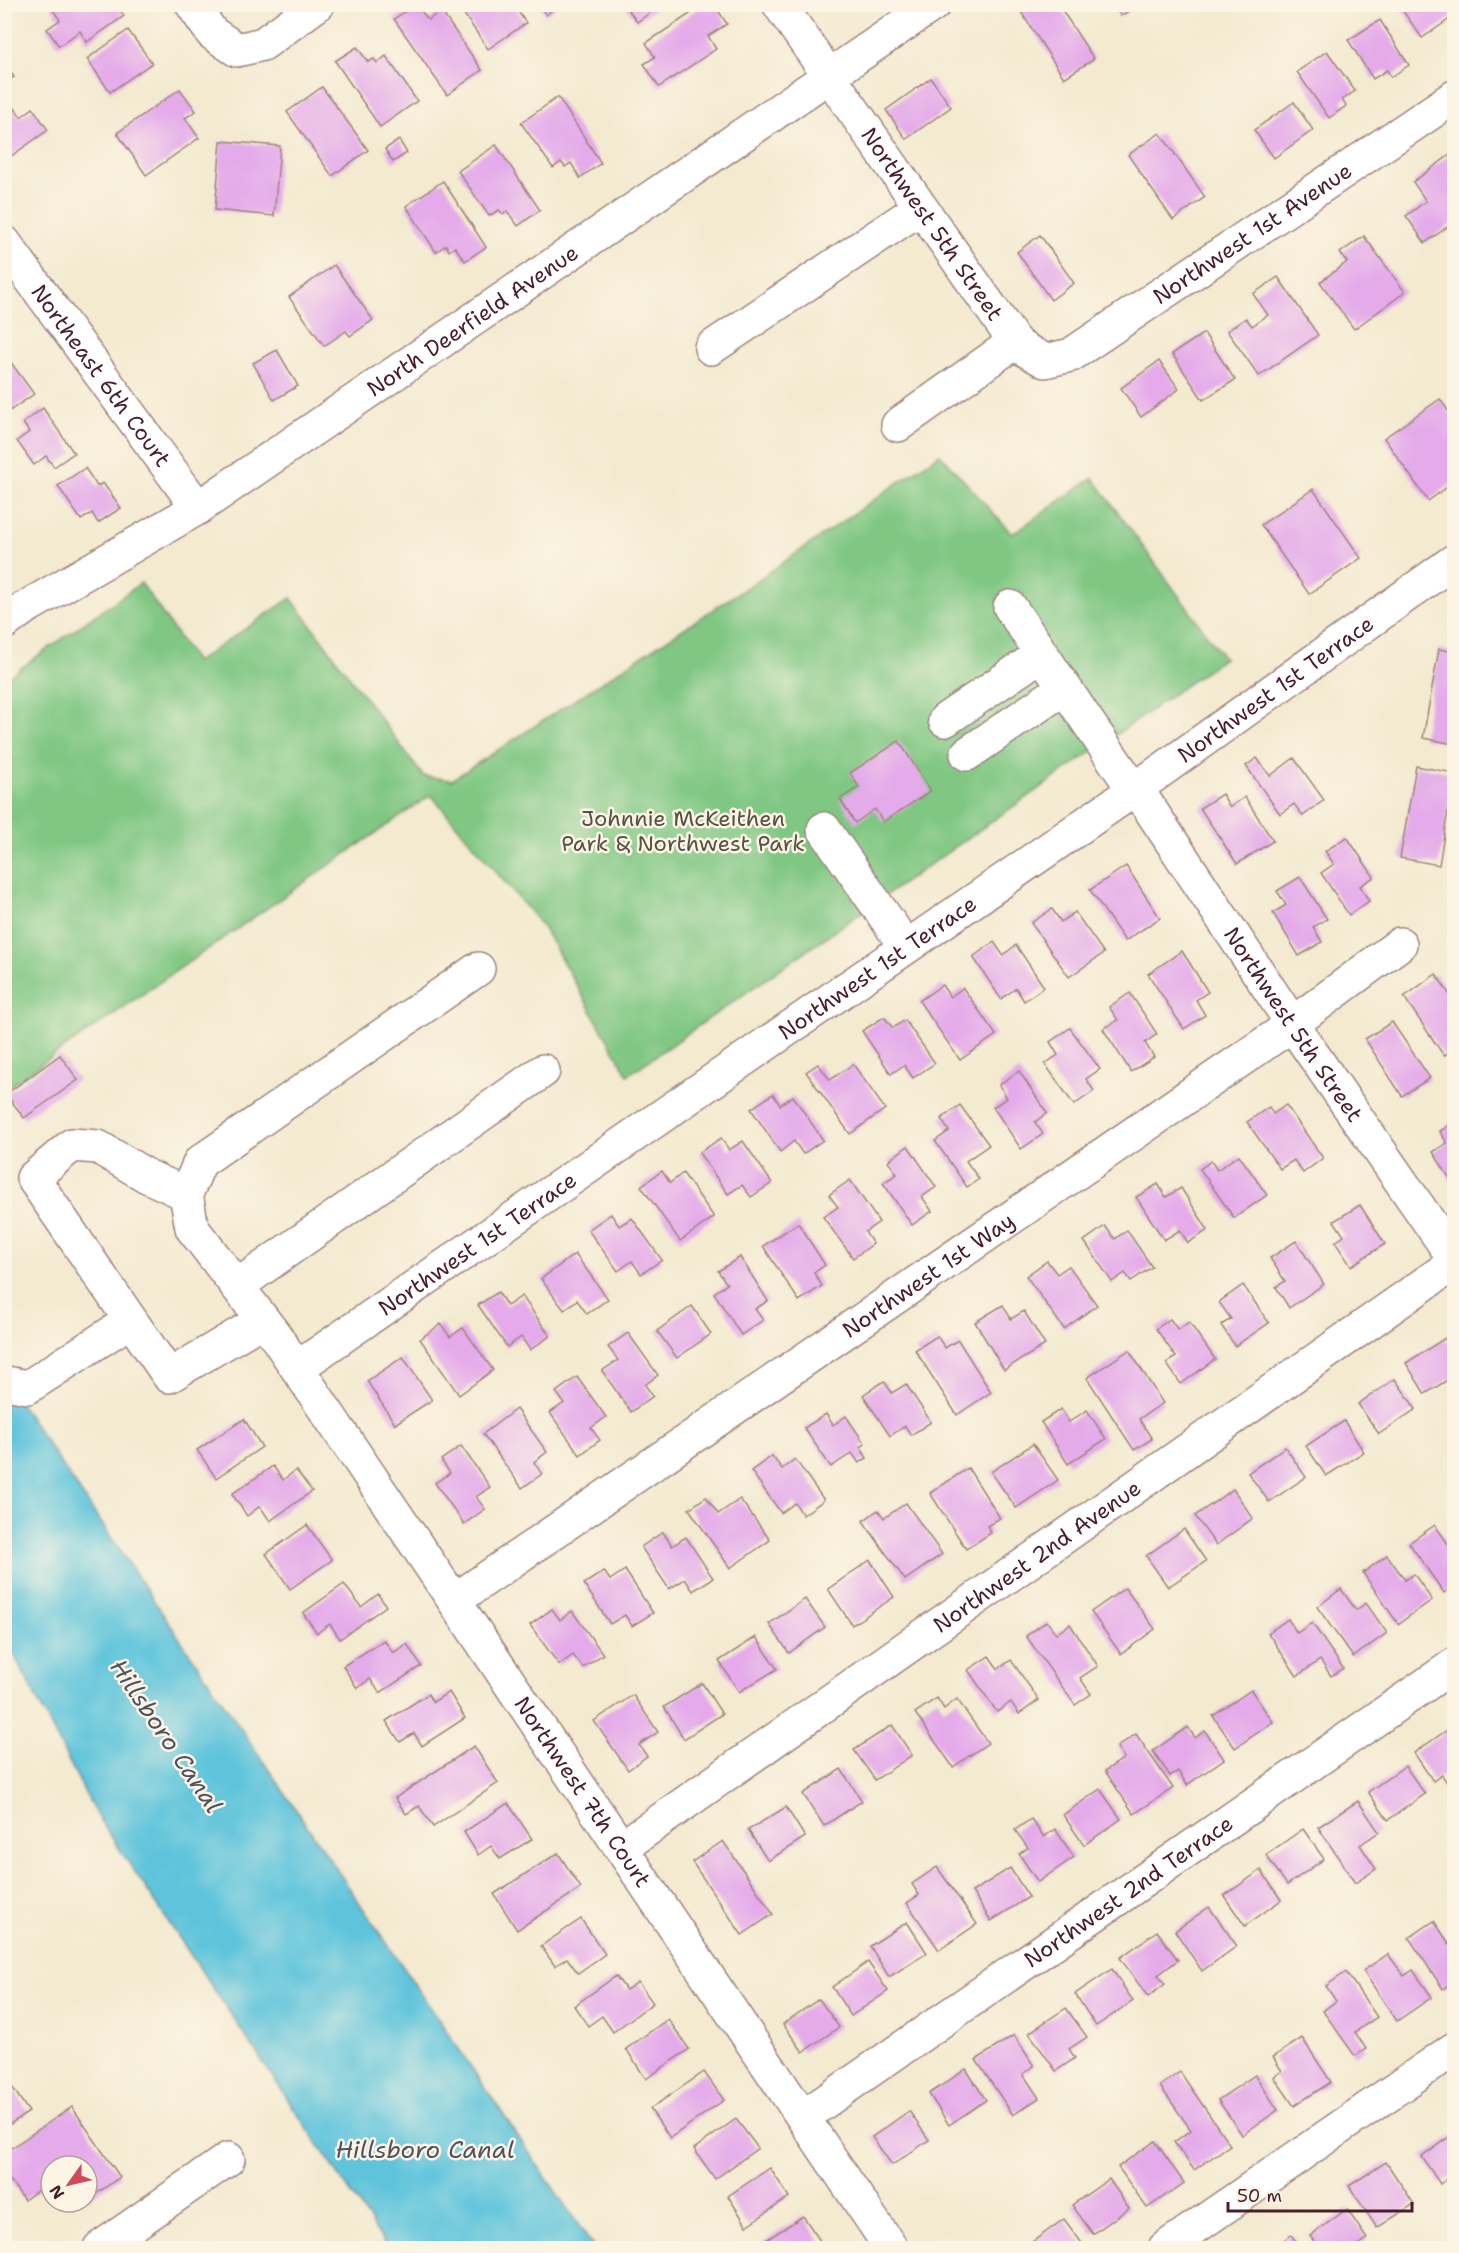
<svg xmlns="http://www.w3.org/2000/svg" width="1459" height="2253" viewBox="0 0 1459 2253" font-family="'Shantell Sans',sans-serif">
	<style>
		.green { fill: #80c783; stroke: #657357; stroke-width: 1.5 }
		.water { fill: #5ec4db; stroke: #547283; stroke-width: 1.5 }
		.building { fill: #e4aaea }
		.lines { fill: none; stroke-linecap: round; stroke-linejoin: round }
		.minor-casing { stroke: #9e847e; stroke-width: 36 }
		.minor { stroke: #fff; stroke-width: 33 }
		.labels { text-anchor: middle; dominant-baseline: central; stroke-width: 5; stroke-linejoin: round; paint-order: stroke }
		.street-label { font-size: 22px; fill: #4a1f2b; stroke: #fcf5e5 }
		.park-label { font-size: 22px; fill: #5a5145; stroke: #fcf5e5 }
		.water-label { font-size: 24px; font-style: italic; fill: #505160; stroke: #fcf5e5 }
	</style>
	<rect width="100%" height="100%" fill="#fcf5e5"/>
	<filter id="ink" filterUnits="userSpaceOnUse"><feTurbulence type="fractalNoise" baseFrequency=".0167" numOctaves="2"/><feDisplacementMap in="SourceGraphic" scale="12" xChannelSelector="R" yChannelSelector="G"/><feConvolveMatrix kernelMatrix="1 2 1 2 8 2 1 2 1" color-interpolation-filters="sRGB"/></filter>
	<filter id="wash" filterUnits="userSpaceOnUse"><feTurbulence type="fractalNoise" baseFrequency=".008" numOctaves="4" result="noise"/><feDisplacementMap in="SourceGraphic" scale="24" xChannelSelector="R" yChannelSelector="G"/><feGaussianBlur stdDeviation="1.35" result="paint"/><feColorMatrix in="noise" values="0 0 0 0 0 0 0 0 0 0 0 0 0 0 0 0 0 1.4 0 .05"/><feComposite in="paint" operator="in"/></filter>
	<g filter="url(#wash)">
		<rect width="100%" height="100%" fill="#f3ead0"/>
		<polygon class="green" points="940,454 1012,534 1093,478 1224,658 1093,751 628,1075 543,927 431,795 5,1089 4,680 141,583 196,662 291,598 423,776 452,780 749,586"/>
		<polygon class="water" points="4,1380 594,2248 388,2248 96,1814 5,1637"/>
		<g id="blocks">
			<g class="building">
				<polygon points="49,4 108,4 110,8 116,4 124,16 87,42 80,31 59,46 47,29 60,20"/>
				<polygon points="416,4 428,20 441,11 482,70 447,95 394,19"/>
				<polygon points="457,4 513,4 526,23 488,49"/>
				<polygon points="538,4 560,4 546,15"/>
				<polygon points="624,4 662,4 637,22"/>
				<polygon points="705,4 714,4 727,24 708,36 716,49 659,87 644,64 655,57 646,43"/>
				<polygon points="1026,4 1058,4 1094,59 1064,78 1019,9"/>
				<polygon points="1398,4 1446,4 1454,16 1422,38"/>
				<polygon points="1113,5 1138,5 1121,16"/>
				<polygon points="1380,20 1409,65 1391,77 1387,70 1373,79 1348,40"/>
				<polygon points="128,30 152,63 110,92 87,59"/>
				<polygon points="357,47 368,62 374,59 377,63 386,56 417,101 380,127 335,61"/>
				<polygon points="1327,51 1355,91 1342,100 1346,106 1329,118 1297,72"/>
				<polygon points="4,63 14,77 4,83"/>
				<polygon points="931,78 951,107 906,139 886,110"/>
				<polygon points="322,87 368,150 332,176 287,112"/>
				<polygon points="180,89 196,111 185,118 199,138 146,175 117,133"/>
				<polygon points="558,97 601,163 580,178 571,163 565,167 561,162 553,168 521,123"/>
				<polygon points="1294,102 1313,130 1274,158 1254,130"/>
				<polygon points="14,107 21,117 33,108 48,130 7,159 4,156 4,114"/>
				<polygon points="1160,133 1205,197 1173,220 1128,155"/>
				<polygon points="399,140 407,153 393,162 385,149"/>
				<polygon points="221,141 280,146 274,216 215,210"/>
				<polygon points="496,145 540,210 518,226 507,211 503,214 499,210 489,216 458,171"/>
				<polygon points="1454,152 1454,222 1425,243 1406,216 1426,201 1413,182"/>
				<polygon points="443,181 486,247 465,261 455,247 449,251 446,245 436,252 406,206"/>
				<polygon points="1040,235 1074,283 1051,300 1017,252"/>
				<polygon points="1364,236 1405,292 1354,329 1320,282 1347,262 1340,253"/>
				<polygon points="334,265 373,320 350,336 346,331 324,346 289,297"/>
				<polygon points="1278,277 1318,335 1259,376 1227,331 1246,318 1252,326 1268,315 1253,294"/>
				<polygon points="1204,333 1235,380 1203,400 1172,354"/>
				<polygon points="277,350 298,386 274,400 253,363"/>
				<polygon points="4,353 34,394 8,412 4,406"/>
				<polygon points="1159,361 1179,389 1141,417 1121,388"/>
				<polygon points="1440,399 1454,419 1454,482 1428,501 1384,438"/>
				<polygon points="43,408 74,453 54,467 46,456 34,465 17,441 29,432 23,423"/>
				<polygon points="85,468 97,486 103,483 121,508 98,523 92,513 81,520 58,486"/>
				<polygon points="1313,489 1361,558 1309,594 1261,525"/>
				<polygon points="1439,649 1454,652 1454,744 1423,738"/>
				<polygon points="899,741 931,791 883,822 875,809 855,823 840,799 859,787 850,773"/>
				<polygon points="1257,758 1270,776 1294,758 1324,800 1303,816 1294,804 1280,814 1246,766"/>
				<polygon points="1416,766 1454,773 1439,865 1400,858"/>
				<polygon points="1222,794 1230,807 1245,797 1273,841 1237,864 1200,808"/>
				<polygon points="1347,837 1374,877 1360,886 1369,901 1349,915 1321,873 1334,864 1325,851"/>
				<polygon points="1126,866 1160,918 1125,941 1090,890"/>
				<polygon points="1300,877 1327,919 1313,927 1322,942 1299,956 1273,913 1286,905 1277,891"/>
				<polygon points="1052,909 1061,922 1075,912 1104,953 1069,977 1031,923"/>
				<polygon points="994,942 1003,955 1016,945 1044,987 1024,1001 1016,988 1001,999 973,957"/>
				<polygon points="1182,951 1208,992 1196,1000 1205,1015 1184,1029 1148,974"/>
				<polygon points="1436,974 1454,1001 1454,1048 1444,1056 1404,997"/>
				<polygon points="942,985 950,997 963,988 996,1035 960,1060 919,1001"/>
				<polygon points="1130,993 1157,1034 1145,1043 1154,1057 1131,1072 1103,1029 1118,1020 1109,1007"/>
				<polygon points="884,1017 893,1028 905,1020 935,1063 913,1078 904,1065 891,1074 862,1031"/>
				<polygon points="1392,1022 1430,1078 1402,1096 1365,1039"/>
				<polygon points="1070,1028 1100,1069 1086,1079 1094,1091 1074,1105 1045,1064 1058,1055 1050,1042"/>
				<polygon points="60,1055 78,1080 24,1118 6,1094"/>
				<polygon points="818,1064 830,1080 853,1064 885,1109 850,1134 806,1072"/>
				<polygon points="1019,1071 1047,1113 1035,1122 1043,1134 1021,1149 993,1107 1007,1098 999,1085"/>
				<polygon points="773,1094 780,1105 793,1096 823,1140 803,1154 794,1141 780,1152 751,1109"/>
				<polygon points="960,1105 989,1145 966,1161 979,1179 967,1187 935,1141 949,1131 941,1119"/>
				<polygon points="1286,1105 1323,1158 1303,1173 1294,1160 1280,1169 1247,1122 1269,1107 1273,1114"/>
				<polygon points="1454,1122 1454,1185 1433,1152 1447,1143 1440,1131"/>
				<polygon points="721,1138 729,1150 743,1141 772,1183 751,1197 742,1185 728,1194 699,1153"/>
				<polygon points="908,1146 936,1187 922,1197 932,1211 912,1225 883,1183 897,1174 888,1161"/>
				<polygon points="1239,1155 1267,1195 1234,1218 1200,1169 1211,1161 1217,1170"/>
				<polygon points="662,1171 670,1183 683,1173 714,1217 680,1241 641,1186"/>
				<polygon points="850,1180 879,1222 865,1232 873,1244 853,1258 823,1217 838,1207 829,1195"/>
				<polygon points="1158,1184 1166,1197 1181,1188 1208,1230 1188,1243 1180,1230 1164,1240 1136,1197"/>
				<polygon points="1360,1205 1385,1244 1351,1266 1335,1242 1344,1236 1334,1221"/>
				<polygon points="611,1214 619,1226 632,1218 662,1260 641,1274 632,1261 618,1271 588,1230"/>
				<polygon points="798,1223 825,1265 814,1273 822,1286 799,1301 763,1246"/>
				<polygon points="1105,1226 1115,1239 1127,1230 1152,1267 1131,1281 1125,1273 1112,1282 1084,1241"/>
				<polygon points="1296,1241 1324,1284 1289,1308 1276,1287 1285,1281 1270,1258"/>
				<polygon points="575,1254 608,1299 587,1314 577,1300 564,1310 541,1279"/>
				<polygon points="740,1257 768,1301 755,1309 763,1320 741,1335 714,1293 727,1284 718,1271"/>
				<polygon points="1047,1261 1057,1274 1069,1266 1097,1305 1064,1329 1026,1276"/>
				<polygon points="1243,1285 1269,1323 1235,1346 1221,1325 1231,1319 1219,1302"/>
				<polygon points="498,1292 507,1306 522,1296 550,1336 530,1350 521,1337 507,1347 478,1305"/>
				<polygon points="1003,1305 1011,1319 1024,1311 1045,1345 1004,1370 975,1322"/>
				<polygon points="692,1306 711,1334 677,1358 657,1331"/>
				<polygon points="1170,1319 1178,1330 1189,1322 1215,1359 1181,1384 1166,1363 1176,1357 1156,1329"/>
				<polygon points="441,1324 450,1337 463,1328 493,1370 459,1395 420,1339"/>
				<polygon points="628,1333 658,1375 645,1385 653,1396 631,1412 602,1371 618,1360 608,1347"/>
				<polygon points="937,1336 945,1348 958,1340 991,1392 957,1415 915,1350"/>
				<polygon points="1445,1338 1454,1353 1454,1376 1425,1394 1406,1363"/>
				<polygon points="1129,1350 1163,1403 1139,1419 1152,1439 1134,1450 1087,1378"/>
				<polygon points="403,1357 432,1400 395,1424 367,1381"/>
				<polygon points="577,1377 606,1417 591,1428 600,1440 580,1455 550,1413 564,1403 556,1392"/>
				<polygon points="1395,1379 1416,1409 1379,1434 1358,1404"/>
				<polygon points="884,1381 892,1393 906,1384 931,1422 911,1435 905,1426 890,1436 863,1395"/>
				<polygon points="516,1409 547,1452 534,1462 542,1474 522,1488 483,1434"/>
				<polygon points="1061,1409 1069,1422 1087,1410 1106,1439 1068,1464 1041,1422"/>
				<polygon points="826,1414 833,1425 846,1416 865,1444 860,1447 867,1458 859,1463 852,1453 831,1467 804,1428"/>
				<polygon points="244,1419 262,1447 216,1478 197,1450"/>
				<polygon points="1344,1421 1364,1452 1326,1476 1306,1446"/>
				<polygon points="1033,1444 1058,1480 1016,1508 991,1472"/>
				<polygon points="461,1446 490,1487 476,1497 485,1509 464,1524 435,1483 450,1473 441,1460"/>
				<polygon points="1285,1447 1306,1477 1269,1502 1248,1473"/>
				<polygon points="772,1456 782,1469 795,1459 824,1500 803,1515 795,1503 781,1513 751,1471"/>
				<polygon points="273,1466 283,1480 296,1470 312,1491 270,1521 260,1506 247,1516 232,1494"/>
				<polygon points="968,1468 1000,1518 987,1526 991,1533 966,1549 930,1493"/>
				<polygon points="1233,1489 1253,1518 1216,1545 1195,1516"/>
				<polygon points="706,1497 718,1514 740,1499 770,1540 730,1568 689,1509"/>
				<polygon points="906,1503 942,1554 905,1580 863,1521 878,1510 884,1518"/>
				<polygon points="307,1525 332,1560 290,1589 266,1554"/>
				<polygon points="1435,1525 1450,1547 1454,1544 1454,1586 1444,1593 1409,1543"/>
				<polygon points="1184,1529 1206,1561 1168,1587 1146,1556"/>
				<polygon points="663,1532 672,1546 686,1537 713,1578 693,1591 685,1579 669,1589 641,1547"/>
				<polygon points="1387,1555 1405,1580 1414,1574 1432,1600 1398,1624 1363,1573"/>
				<polygon points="870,1560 894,1597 852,1625 828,1589"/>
				<polygon points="625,1570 653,1613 632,1626 625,1615 610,1624 584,1584 604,1571 610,1580"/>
				<polygon points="344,1584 361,1607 378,1594 386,1606 340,1639 330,1624 317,1633 303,1613"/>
				<polygon points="1125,1588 1155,1629 1121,1654 1091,1612"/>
				<polygon points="1341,1589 1356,1610 1366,1603 1387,1633 1353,1657 1317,1607"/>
				<polygon points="805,1599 825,1627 789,1653 769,1624"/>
				<polygon points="552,1609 560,1620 572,1611 603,1654 583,1668 573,1655 559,1665 530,1625"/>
				<polygon points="1288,1619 1297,1633 1312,1623 1343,1668 1331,1676 1320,1660 1297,1676 1268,1633"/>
				<polygon points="1047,1621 1056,1634 1070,1624 1098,1666 1080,1678 1091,1694 1075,1705 1026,1636"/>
				<polygon points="756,1637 777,1669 739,1692 719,1661"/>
				<polygon points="384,1640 393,1653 407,1644 421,1666 380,1693 370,1679 357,1688 343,1666"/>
				<polygon points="989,1656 998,1669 1011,1660 1039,1700 1019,1714 1011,1702 997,1712 968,1670"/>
				<polygon points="702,1683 722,1714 684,1739 664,1707"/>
				<polygon points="1251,1690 1273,1722 1235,1748 1213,1716"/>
				<polygon points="449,1692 465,1718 422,1746 414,1733 400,1742 386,1721 428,1694 433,1702"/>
				<polygon points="633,1695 658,1732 639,1745 647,1756 628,1770 594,1721"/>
				<polygon points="937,1698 944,1709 957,1699 988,1743 953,1767 915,1713"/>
				<polygon points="892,1725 912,1755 875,1780 854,1750"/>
				<polygon points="1188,1727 1195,1738 1205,1731 1224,1759 1187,1785 1178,1771 1170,1776 1153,1751"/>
				<polygon points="1450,1728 1454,1734 1454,1793 1442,1775 1433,1781 1414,1753"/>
				<polygon points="1136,1734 1173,1788 1134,1814 1105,1771 1124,1758 1117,1747"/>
				<polygon points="474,1746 498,1783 433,1827 419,1806 406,1814 395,1798"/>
				<polygon points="1405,1766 1425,1794 1388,1820 1368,1792"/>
				<polygon points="841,1769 862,1801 824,1826 803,1794"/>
				<polygon points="1100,1789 1121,1819 1084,1845 1063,1815"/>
				<polygon points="1358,1801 1379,1832 1360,1845 1376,1869 1355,1883 1318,1827"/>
				<polygon points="508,1803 532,1839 500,1859 491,1846 478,1855 464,1832"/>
				<polygon points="786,1807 805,1837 768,1861 748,1830"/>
				<polygon points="1031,1819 1044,1837 1055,1829 1074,1857 1038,1882 1019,1854 1028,1848 1015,1830"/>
				<polygon points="1303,1829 1324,1859 1287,1885 1266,1855"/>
				<polygon points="723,1841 773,1914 742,1935 692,1862"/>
				<polygon points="558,1853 581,1888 517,1930 494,1894"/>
				<polygon points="937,1867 977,1924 939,1950 907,1903 919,1895 912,1884"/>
				<polygon points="1010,1868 1029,1897 991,1921 972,1892"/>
				<polygon points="1261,1870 1281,1900 1245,1926 1224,1896"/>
				<polygon points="1209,1907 1237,1946 1202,1971 1175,1931"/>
				<polygon points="581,1919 605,1954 578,1973 567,1958 555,1966 541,1946"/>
				<polygon points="1434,1921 1450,1945 1454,1941 1454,1981 1443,1989 1409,1938"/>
				<polygon points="907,1922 927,1953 889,1977 870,1946"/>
				<polygon points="1157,1931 1178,1960 1158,1975 1165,1984 1148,1997 1120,1958"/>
				<polygon points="1388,1954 1404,1976 1413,1970 1432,1997 1397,2021 1363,1971"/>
				<polygon points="868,1962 888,1991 851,2016 832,1987"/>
				<polygon points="1112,1969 1133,2001 1096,2026 1075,1994"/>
				<polygon points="1346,1972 1377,2017 1355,2032 1366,2049 1355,2056 1323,2011 1336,2001 1326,1986"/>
				<polygon points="616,1976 626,1990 638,1982 653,2003 613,2032 602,2016 588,2026 574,2006"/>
				<polygon points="819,1999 839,2027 803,2052 783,2024"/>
				<polygon points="1066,2008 1087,2037 1069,2049 1075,2058 1056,2071 1029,2033"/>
				<polygon points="668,2019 689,2049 646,2079 626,2049"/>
				<polygon points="1014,2035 1034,2066 1023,2074 1039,2098 1013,2115 976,2060"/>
				<polygon points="1302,2038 1331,2082 1294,2106 1274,2077 1282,2071 1273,2057"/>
				<polygon points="966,2069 986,2100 949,2125 929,2094"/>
				<polygon points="704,2072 724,2100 670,2138 650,2109"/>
				<polygon points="1180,2072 1230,2145 1194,2170 1174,2142 1191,2130 1160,2086"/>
				<polygon points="4,2075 29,2112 4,2128"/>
				<polygon points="1255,2075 1278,2110 1242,2135 1218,2100"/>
				<polygon points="72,2107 120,2177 87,2200 87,2166 51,2166 51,2181 24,2200 4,2172 4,2153"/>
				<polygon points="909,2111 929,2140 892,2165 872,2137"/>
				<polygon points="736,2119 758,2148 715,2179 694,2149"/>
				<polygon points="1454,2134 1454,2183 1450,2177 1440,2184 1422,2157"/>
				<polygon points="1155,2141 1184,2183 1147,2208 1118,2167"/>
				<polygon points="1386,2162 1414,2204 1377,2228 1349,2186"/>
				<polygon points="770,2168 789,2197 747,2226 728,2196"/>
				<polygon points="1109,2179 1129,2208 1093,2234 1072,2205"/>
				<polygon points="1347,2209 1367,2239 1354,2248 1319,2248 1310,2236"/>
				<polygon points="803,2216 823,2245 818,2248 763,2248 760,2244"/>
				<polygon points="1064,2219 1084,2246 1080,2248 1030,2248 1028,2245"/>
				<polygon points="1291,2235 1301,2248 1272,2248"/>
			</g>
		</g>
	</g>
	<g filter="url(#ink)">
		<use href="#blocks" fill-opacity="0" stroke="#9e847e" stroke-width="1.5"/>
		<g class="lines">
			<g class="minor-casing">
				<g id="minor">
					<polyline points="192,4 212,33 237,50 263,44 318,4"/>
					<path id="s1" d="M779,4l238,341 28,16 26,-6 383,-258"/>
					<path id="s2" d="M4,242l194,266"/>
					<polyline points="711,348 920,208"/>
					<polyline points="898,425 1015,342"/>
					<polyline points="1010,607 1134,790"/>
					<path id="s3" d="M4,623l19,-14 175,-101 736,-504"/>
					<polyline points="945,720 1042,654"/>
					<polyline points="967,754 1064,688"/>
					<path id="s4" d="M1136,788l169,255 149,215"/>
					<polyline points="824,829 906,947"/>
					<path id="s5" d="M478,969l-278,193 -14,32 6,34 82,106 617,914"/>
					<polyline points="186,1194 147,1176 98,1147 72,1145 33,1178 169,1376 263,1320"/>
					<polyline points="237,1286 543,1071"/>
					<path id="s6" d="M297,1368l837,-578 320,-229"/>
					<polyline points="6,1383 28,1387 130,1321"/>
					<path id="s7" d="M455,1600l822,-565 123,-91"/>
					<path id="s8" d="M621,1848l833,-585"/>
					<path id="s9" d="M803,2117l651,-452"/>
					<polyline points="100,2248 228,2159"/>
					<polyline points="1165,2248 1454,2049"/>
				</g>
			</g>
			<use href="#minor" class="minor"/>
		</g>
	</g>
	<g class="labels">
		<g class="street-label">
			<text stroke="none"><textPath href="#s1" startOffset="268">Northwest 5th Street</textPath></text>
			<text stroke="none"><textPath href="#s1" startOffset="693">Northwest 1st Avenue</textPath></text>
			<text stroke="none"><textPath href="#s3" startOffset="558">North Deerfield Avenue</textPath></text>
			<text stroke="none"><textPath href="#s2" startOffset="165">Northeast 6th Court</textPath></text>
			<text stroke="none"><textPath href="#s6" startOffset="1191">Northwest 1st Terrace</textPath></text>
			<text stroke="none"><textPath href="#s6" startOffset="705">Northwest 1st Terrace</textPath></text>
			<text stroke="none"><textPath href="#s4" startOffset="284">Northwest 5th Street</textPath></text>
			<text stroke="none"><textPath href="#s6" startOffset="219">Northwest 1st Terrace</textPath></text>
			<text stroke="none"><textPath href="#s7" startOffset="574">Northwest 1st Way</textPath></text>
			<text stroke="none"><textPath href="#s8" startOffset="508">Northwest 2nd Avenue</textPath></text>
			<text stroke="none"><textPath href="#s5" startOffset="1094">Northwest 7th Court</textPath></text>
			<text stroke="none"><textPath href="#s9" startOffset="396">Northwest 2nd Terrace</textPath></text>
		</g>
		<g class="park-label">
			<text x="683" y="818">Johnnie McKeithen<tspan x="683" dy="25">Park &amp; Northwest Park</tspan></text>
		</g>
		<g class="water-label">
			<text transform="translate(166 1736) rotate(56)">Hillsboro Canal</text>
			<text x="425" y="2150">Hillsboro Canal</text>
		</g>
	</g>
	<rect width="1459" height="2253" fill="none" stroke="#fcf5e5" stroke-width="24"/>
	<g transform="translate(69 2184) rotate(236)"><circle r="28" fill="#fcf5e5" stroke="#b59f9b" stroke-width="1.5"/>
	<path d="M0-4.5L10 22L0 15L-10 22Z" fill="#d1495b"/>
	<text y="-9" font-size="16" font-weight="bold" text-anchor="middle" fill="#4a1f2b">N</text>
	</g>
	<path d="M1228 2202v9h184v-9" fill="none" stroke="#4a1f2b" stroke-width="3"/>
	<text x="1237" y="2202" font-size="18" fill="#4a1f2b" stroke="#fcf5e5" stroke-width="4.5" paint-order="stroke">50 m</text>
</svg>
